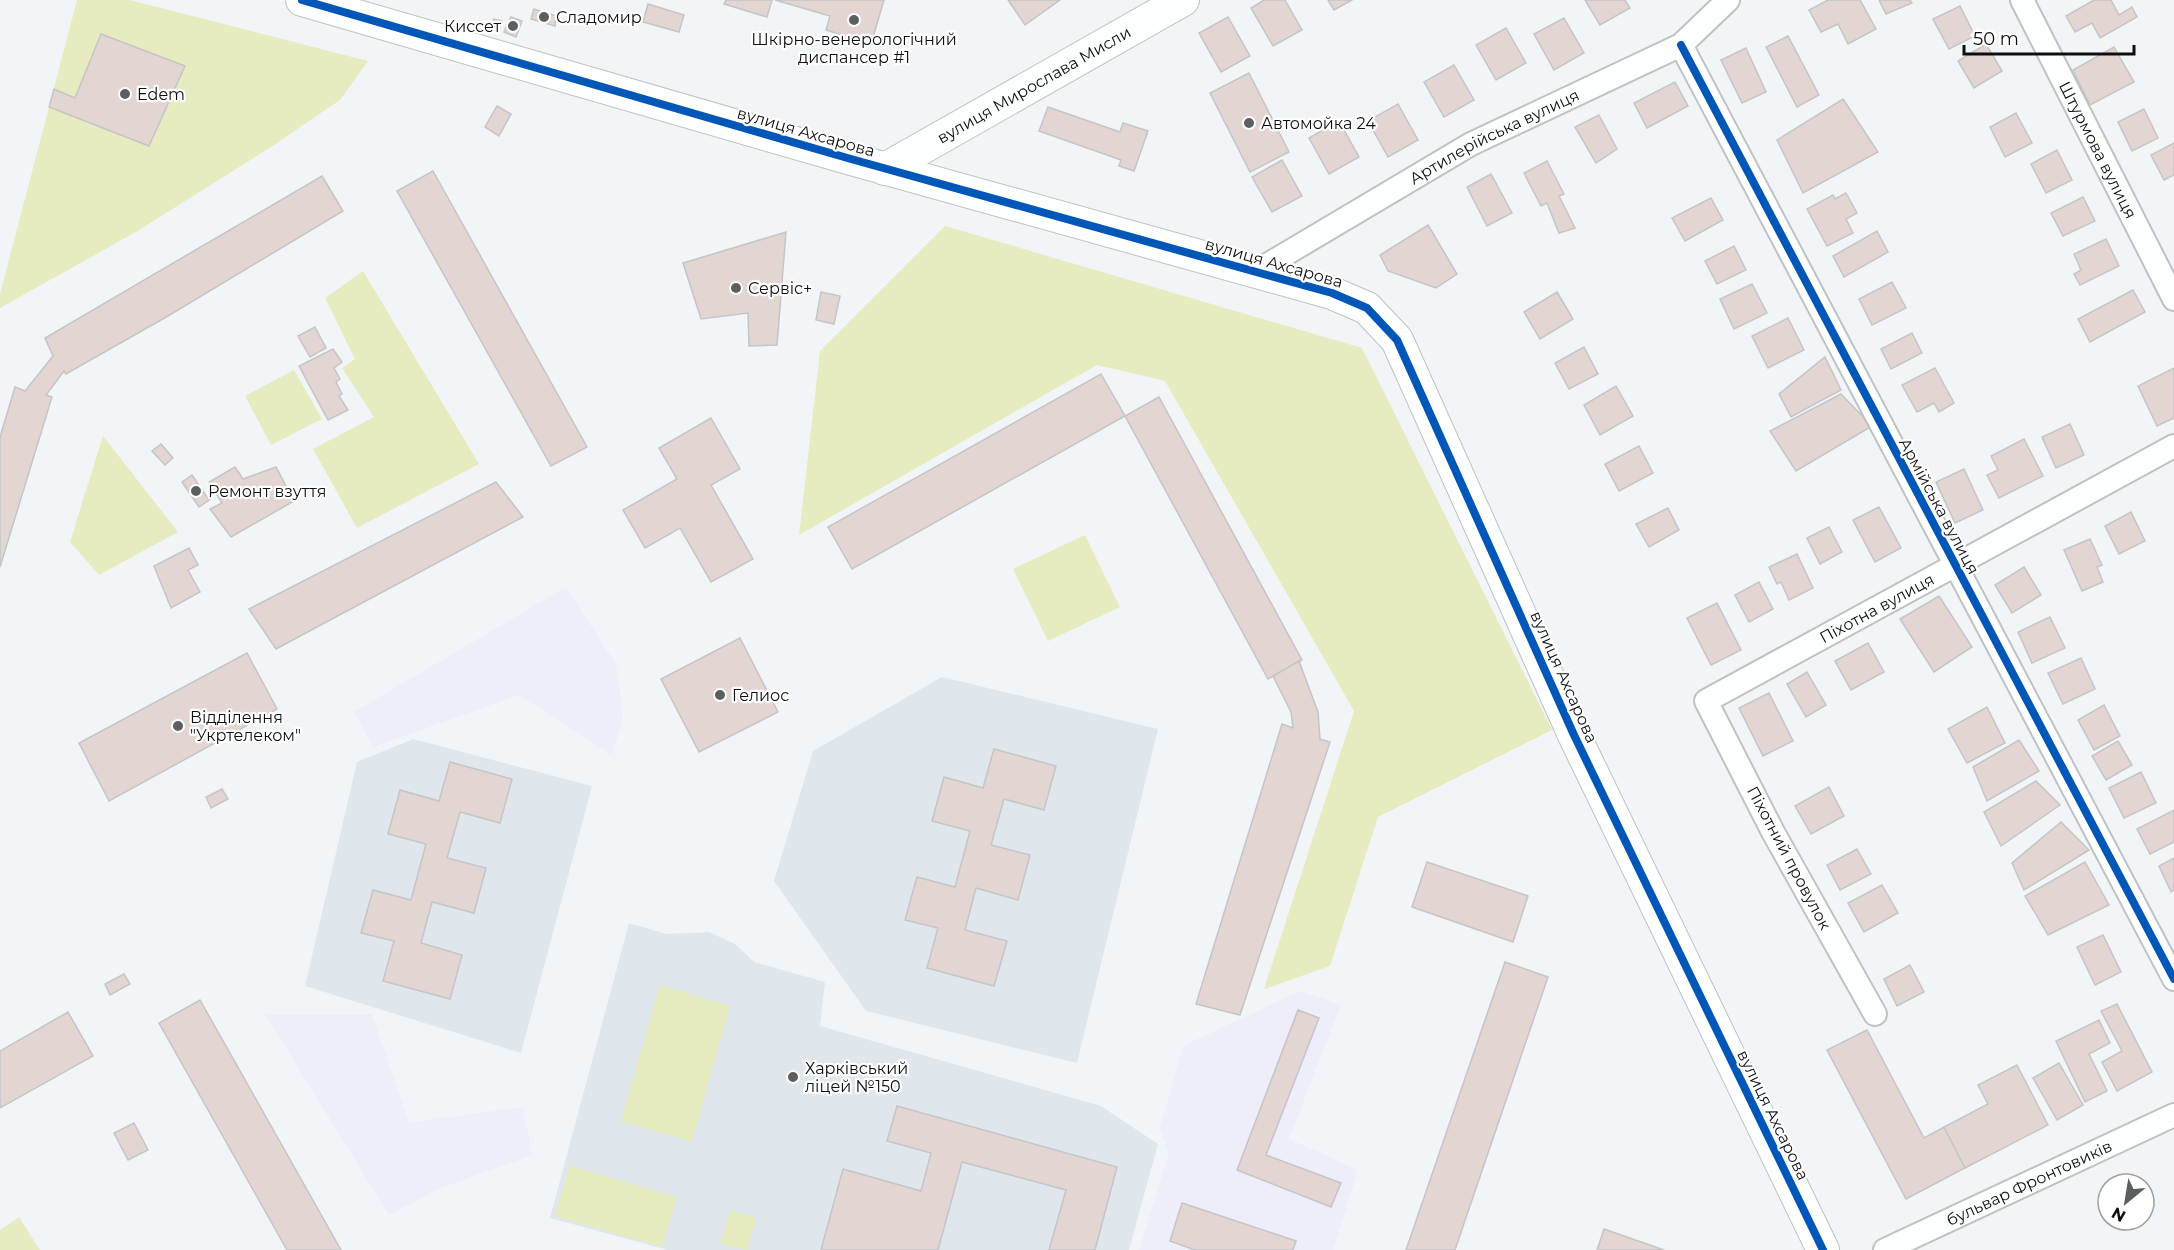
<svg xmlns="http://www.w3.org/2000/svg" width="2174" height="1250" viewBox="0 0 2174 1250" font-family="Montserrat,sans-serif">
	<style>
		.built { fill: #dfe7ec }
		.industrial { fill: #eeedfa }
		.green { fill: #e6ecc0 }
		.building { fill: #e3d5d2; stroke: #c4c5c6; stroke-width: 1.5 }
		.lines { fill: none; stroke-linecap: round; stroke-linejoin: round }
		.street-casing { stroke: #bfc2c3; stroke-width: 26 }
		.secondary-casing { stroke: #bfc2c3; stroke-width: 34 }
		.street { stroke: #fdfefe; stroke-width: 22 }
		.secondary { stroke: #fdfefe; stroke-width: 32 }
		.cycleway-casing { stroke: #fff; stroke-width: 11 }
		.cycleway { stroke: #0057b8; stroke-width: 8 }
		.poi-dot { fill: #5c5f60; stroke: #fff; stroke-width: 2 }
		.labels { text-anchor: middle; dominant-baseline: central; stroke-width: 4.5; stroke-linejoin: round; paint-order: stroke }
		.poi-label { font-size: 16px; fill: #0c0e0f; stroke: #fff; text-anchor: start }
		.street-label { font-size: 16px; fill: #0c0e0f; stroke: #fff }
	</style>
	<rect width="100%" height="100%" fill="#f2f5f7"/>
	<g class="built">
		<polygon points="942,677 1158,729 1077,1063 866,1011 774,881 813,751"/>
		<polygon points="413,739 592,786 521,1053 305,986 357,762"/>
		<polygon points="629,923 666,934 709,932 735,944 754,962 825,982 820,1026 1101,1106 1158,1144 1129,1250 668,1250 550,1218"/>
	</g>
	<g class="industrial">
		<polygon points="566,587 617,666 623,718 612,755 519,695 373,747 354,712"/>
		<polygon points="1300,991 1341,1005 1289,1139 1358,1170 1333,1250 1139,1250 1169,1153 1160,1128 1183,1046"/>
		<polygon points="265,1014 372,1014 409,1123 523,1107 532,1155 443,1187 389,1215"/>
	</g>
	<g class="green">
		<polygon points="77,0 130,0 368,61 340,100 271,147 136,232 0,308 0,294"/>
		<polygon points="945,226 1362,348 1552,730 1378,817 1330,966 1264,989 1354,711 1165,381 1097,365 799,535 820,351"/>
		<polygon points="363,271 479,464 357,528 313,449 374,417 342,368 355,359 325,298"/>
		<polygon points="294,370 322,419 271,445 245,396"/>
		<polygon points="103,436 178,532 99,575 70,542"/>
		<polygon points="1085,535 1120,607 1048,641 1013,569"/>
		<polygon points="660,985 730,1006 692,1142 621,1121"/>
		<polygon points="570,1166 677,1197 662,1247 555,1216"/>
		<polygon points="730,1210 756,1218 747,1250 720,1244"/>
		<polygon points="19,1217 40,1250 0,1250 0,1230"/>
	</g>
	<g class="building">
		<polygon points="726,0 772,0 767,17 724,4"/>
		<polygon points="775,0 884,0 871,44 826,30 830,16"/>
		<polygon points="1008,0 1060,0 1025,25"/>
		<polygon points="1264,0 1285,0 1302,30 1273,46 1251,8"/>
		<polygon points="1328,0 1352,0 1334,10"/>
		<polygon points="1585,0 1625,0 1630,8 1600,25"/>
		<polygon points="1828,0 1860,0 1876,29 1848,44 1838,24 1821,32 1809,10"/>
		<polygon points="1879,0 1910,0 1912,3 1886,14"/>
		<polygon points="2094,0 2111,0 2119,15 2132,7 2137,17 2100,38 2092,23 2075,32 2066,16"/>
		<polygon points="648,4 684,15 679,32 643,22"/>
		<polygon points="1960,6 1975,36 1949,49 1933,19"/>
		<polygon points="534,9 556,16 555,26 531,19"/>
		<polygon points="511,17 522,21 516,37 504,32"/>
		<polygon points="1228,17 1250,56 1221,72 1199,33"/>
		<polygon points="1564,18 1584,53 1554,70 1534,34"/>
		<polygon points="494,19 502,21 499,29 491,27"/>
		<polygon points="1506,28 1526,63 1496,80 1476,45"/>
		<polygon points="101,34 185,66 149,146 49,107 54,89 75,98"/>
		<polygon points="1788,36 1819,95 1797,107 1766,47"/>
		<polygon points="1986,44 2002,71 1974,88 1958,61"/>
		<polygon points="2114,47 2134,82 2090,105 2073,70"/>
		<polygon points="1746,48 1766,92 1742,103 1721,60"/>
		<polygon points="1454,65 1474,100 1444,117 1424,82"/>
		<polygon points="1249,73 1289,152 1250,172 1210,93"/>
		<polygon points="1675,82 1688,106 1647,128 1634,103"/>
		<polygon points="1843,99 1878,152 1803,193 1777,140"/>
		<polygon points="1398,104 1418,140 1388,157 1368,121"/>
		<polygon points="497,106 511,114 499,136 485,127"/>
		<polygon points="1048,107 1120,132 1123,123 1148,131 1134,171 1119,166 1121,160 1039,131"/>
		<polygon points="2144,109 2158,138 2132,151 2118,122"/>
		<polygon points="2016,113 2032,143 2005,157 1990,127"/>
		<polygon points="1599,115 1617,149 1596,163 1575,127"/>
		<polygon points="1339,121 1359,157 1329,174 1309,138"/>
		<polygon points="2174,143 2174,175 2164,180 2151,155"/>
		<polygon points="2057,150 2072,180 2046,193 2031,164"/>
		<polygon points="1282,160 1302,196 1272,212 1252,177"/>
		<polygon points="1547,161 1564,194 1559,196 1575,228 1559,233 1547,203 1541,206 1524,173"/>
		<polygon points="433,171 587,447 551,466 397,191"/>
		<polygon points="1491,174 1512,213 1487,226 1467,187"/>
		<polygon points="322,176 343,211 168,316 66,374 64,371 46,395 52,397 0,567 0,437 15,387 25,391 53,356 45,338"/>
		<polygon points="1846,193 1857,213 1846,219 1853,233 1827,246 1807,209 1833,195 1835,199"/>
		<polygon points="2083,197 2095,221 2063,236 2051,213"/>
		<polygon points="1711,198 1723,220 1685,241 1672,218"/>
		<polygon points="1428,225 1457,274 1436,288 1388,271 1380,255"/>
		<polygon points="1877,231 1888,252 1844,277 1833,256"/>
		<polygon points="786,232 777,345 749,346 748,313 701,319 683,263"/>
		<polygon points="2106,239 2119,266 2080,285 2074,274 2081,270 2074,254"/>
		<polygon points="1734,246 1746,270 1717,284 1705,261"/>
		<polygon points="1892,282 1906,308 1872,325 1859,299"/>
		<polygon points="1752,284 1767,313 1734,329 1720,299"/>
		<polygon points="2133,290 2145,312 2090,342 2078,319"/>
		<polygon points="821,292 840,296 834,324 816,320"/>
		<polygon points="1557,292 1573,319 1540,339 1524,312"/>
		<polygon points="1788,318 1804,350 1768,368 1752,336"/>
		<polygon points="315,327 326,348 310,357 298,336"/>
		<polygon points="1912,333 1922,353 1891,369 1881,349"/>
		<polygon points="1584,347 1598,374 1569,389 1555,363"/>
		<polygon points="333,349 342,362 334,368 340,379 336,382 342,394 339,396 348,410 328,420 299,366"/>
		<polygon points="1825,357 1841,390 1791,417 1779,394"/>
		<polygon points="1935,368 1954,403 1939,412 1934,403 1917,412 1902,385"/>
		<polygon points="2174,368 2174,418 2157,426 2138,386"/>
		<polygon points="1101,374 1125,416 852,569 828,527"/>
		<polygon points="1616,386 1633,416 1600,435 1584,405"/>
		<polygon points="1841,394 1872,426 1796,471 1770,431"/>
		<polygon points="1159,397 1302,660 1268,679 1125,416"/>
		<polygon points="711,418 740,469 711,485 753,559 711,582 680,528 645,548 623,510 677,479 659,448"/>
		<polygon points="2070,424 2084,455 2056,468 2042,437"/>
		<polygon points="2024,439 2043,476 1999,498 1987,475 1998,470 1991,456"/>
		<polygon points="161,444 173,458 165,465 152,451"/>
		<polygon points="1639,446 1653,473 1619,491 1605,464"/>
		<polygon points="235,467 243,479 276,467 294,501 231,537 210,509 222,503 209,482"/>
		<polygon points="1964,469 1983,510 1955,523 1936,482"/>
		<polygon points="192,475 209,500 199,507 182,482"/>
		<polygon points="496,482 523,517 276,649 249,609"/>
		<polygon points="1879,507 1901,548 1875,562 1853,520"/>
		<polygon points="1668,508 1679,530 1649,547 1636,524"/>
		<polygon points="2131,512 2145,541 2119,554 2105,526"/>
		<polygon points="1829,527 1842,552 1820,564 1807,538"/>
		<polygon points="2090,539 2102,565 2097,567 2103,582 2082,591 2064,550"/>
		<polygon points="189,548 198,565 188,570 200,592 171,608 154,566"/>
		<polygon points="1797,554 1813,588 1789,600 1781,582 1777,584 1769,567"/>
		<polygon points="2024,567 2041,595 2012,613 1995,585"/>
		<polygon points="1759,582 1773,609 1749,622 1735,595"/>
		<polygon points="1939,596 1972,647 1934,672 1900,619"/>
		<polygon points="1717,603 1741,650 1711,665 1687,618"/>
		<polygon points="2050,617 2065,648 2032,663 2018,632"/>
		<polygon points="740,638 778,712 699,752 661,679"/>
		<polygon points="1868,643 1884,672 1851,690 1835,661"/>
		<polygon points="247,653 277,709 109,801 79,743"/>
		<polygon points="2081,658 2095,689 2063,704 2048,673"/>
		<polygon points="1299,661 1318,712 1320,739 1330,742 1240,1015 1196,1004 1282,724 1293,728 1291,712 1273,676"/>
		<polygon points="1807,672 1826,705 1806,717 1787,684"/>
		<polygon points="1769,693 1793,741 1763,756 1739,708"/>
		<polygon points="2104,705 2120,736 2094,750 2078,720"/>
		<polygon points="1987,707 2005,743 1967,763 1948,729"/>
		<polygon points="2019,740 2039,771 1987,801 1973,767"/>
		<polygon points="2118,741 2132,765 2106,780 2092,756"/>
		<polygon points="994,749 1056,766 1044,810 1004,799 991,845 1030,855 1018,900 976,888 965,930 1007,941 994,986 927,968 938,928 905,920 917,877 955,887 970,831 932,821 944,777 983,788"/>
		<polygon points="450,762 512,779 500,823 460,812 447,858 486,868 474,913 432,902 421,943 462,955 450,999 383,981 394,941 361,933 373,890 411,900 426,844 388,834 400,790 439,801"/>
		<polygon points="2141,772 2156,803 2124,818 2109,788"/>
		<polygon points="2036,781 2060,805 2001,846 1984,812"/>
		<polygon points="1829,787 1844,816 1811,834 1795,806"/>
		<polygon points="222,789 228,799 211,808 206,797"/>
		<polygon points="2174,810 2174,842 2150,854 2137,829"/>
		<polygon points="2061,822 2089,850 2024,890 2012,863"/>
		<polygon points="1857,849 1871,874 1840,890 1827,865"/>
		<polygon points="2174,858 2174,890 2171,892 2159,866"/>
		<polygon points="1427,862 1528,896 1513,942 1412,907"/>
		<polygon points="2085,862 2109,905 2048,935 2025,896"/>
		<polygon points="1882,885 1898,913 1864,932 1848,903"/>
		<polygon points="2103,935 2121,972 2095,985 2077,947"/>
		<polygon points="1505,962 1548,977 1455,1250 1406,1250"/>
		<polygon points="1910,965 1924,992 1897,1006 1884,979"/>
		<polygon points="124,974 130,984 110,995 105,984"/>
		<polygon points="200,1000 341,1250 287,1250 159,1023"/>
		<polygon points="2117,1004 2152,1072 2117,1091 2102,1062 2122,1051 2101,1011"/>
		<polygon points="1298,1010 1319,1018 1266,1155 1341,1183 1331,1207 1237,1170"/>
		<polygon points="68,1012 93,1056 0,1108 0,1051"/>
		<polygon points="2099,1020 2110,1043 2089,1054 2107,1091 2085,1102 2056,1041"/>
		<polygon points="1867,1030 1924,1138 1944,1127 1965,1168 1906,1199 1827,1050"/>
		<polygon points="2059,1063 2083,1105 2057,1120 2033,1078"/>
		<polygon points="2017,1065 2048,1125 1965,1168 1944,1127 1988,1104 1978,1085"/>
		<polygon points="897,1106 1117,1167 1095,1250 1049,1250 1066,1190 962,1162 938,1250 821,1250 843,1169 921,1191 931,1153 887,1141"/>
		<polygon points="134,1123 148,1150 128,1160 114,1133"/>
		<polygon points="1182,1203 1296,1241 1293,1250 1195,1250 1170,1241"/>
		<polygon points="1604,1229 1664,1250 1597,1250"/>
	</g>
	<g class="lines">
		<g class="street-casing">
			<g id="street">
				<path id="s1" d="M2022,0l152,299"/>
				<polyline points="1681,45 2174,979"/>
				<path id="s2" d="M1257,271l214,-127 210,-99 47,-45"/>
				<path id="s3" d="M1875,1014l-102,-182 -67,-131 468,-255"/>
				<path id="s4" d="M1885,1250l289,-135"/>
			</g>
		</g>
		<g class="secondary-casing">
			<g id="secondary">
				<polyline points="302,0 851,159 1332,293 1367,308 1397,340 1574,735 1823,1250"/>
				<path id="s5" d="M885,169l298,-169"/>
			</g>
		</g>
		<use href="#street" class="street"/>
		<use href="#secondary" class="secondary"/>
		<g class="cycleway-casing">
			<g id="cycleway">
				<polyline points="302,0 851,159 1332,293 1367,308 1397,340 1574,735 1823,1250"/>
				<polyline points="1681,45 2174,979"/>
			</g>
		</g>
		<use href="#cycleway" class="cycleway"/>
	</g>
	<g class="poi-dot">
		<circle cx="544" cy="17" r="6"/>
		<circle cx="854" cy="20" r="6"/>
		<circle cx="513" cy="26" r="6"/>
		<circle cx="125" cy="94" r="6"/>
		<circle cx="1249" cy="123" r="6"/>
		<circle cx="736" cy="288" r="6"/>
		<circle cx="196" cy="491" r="6"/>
		<circle cx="720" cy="695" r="6"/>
		<circle cx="178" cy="726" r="6"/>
		<circle cx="793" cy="1077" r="6"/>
	</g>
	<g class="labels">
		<g class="poi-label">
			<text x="556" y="17">Сладомир</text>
			<text x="501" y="26" text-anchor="end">Киссет</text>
			<text x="854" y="39" text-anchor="middle">Шкірно-венерологічний<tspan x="854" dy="18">диспансер #1</tspan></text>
			<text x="137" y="94">Edem</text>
			<text x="1261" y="123">Автомойка 24</text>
			<text x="748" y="288">Сервіс+</text>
			<text x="208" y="491">Ремонт взуття</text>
			<text x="732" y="695">Гелиос</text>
			<text x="190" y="717">Відділення<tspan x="190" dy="18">"Укртелеком"</tspan></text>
			<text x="805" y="1068">Харківський<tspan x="805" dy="18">ліцей №150</tspan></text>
		</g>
		<g class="street-label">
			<text stroke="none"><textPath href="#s5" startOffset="171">вулиця Мирослава Мисли</textPath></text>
			<text transform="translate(806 132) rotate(16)">вулиця Ахсарова</text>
			<text stroke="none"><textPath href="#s2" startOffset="273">Артилерійська вулиця</textPath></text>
			<text stroke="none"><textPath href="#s1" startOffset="168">Штурмова вулиця</textPath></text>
			<text transform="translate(1274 263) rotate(16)">вулиця Ахсарова</text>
			<text transform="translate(1939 506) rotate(62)">Армійська вулиця</text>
			<text stroke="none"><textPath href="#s3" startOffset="550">Піхотна вулиця</textPath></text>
			<text transform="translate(1564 677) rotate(66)">вулиця Ахсарова</text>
			<text transform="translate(1789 858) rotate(62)">Піхотний провулок</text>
			<text transform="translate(1773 1115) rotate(64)">вулиця Ахсарова</text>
			<text stroke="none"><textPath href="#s4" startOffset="159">бульвар Фронтовиків</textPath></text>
		</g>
	</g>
	<g transform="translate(2126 1202) rotate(210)"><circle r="28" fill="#ffffff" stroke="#9e9f9f" stroke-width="1.5"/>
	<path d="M0-4.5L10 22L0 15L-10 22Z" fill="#5c5f60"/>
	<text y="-9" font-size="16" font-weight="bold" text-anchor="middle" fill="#0c0e0f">N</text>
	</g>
	<path d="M1964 45v9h170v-9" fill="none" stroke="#0c0e0f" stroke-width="3"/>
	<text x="1973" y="45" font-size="18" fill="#0c0e0f" stroke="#ffffff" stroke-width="4.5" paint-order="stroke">50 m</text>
</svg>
